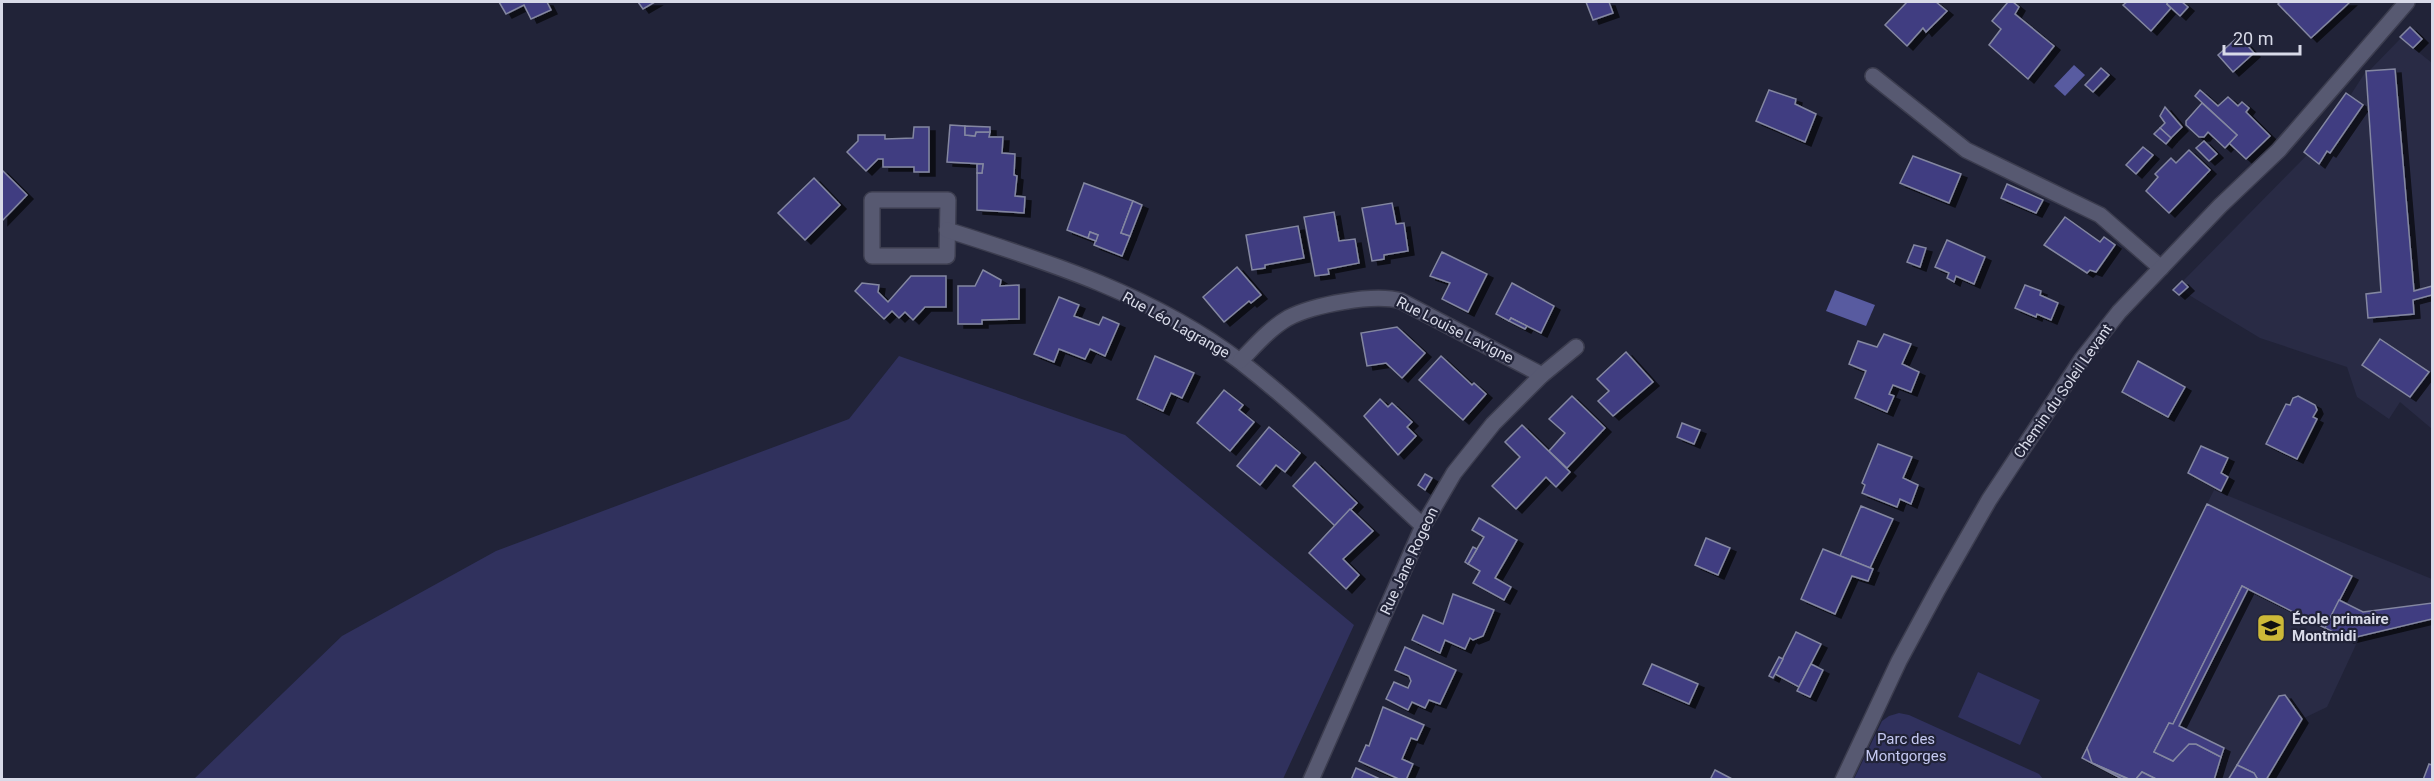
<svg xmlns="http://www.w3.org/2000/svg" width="2434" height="781" viewBox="0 0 2434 781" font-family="Roboto,sans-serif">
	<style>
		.built { fill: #292b45 }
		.green { fill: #30315d }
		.water { fill: #585ba0 }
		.building { fill: #3f3e81; stroke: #8487a1; stroke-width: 1.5; filter: url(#shadow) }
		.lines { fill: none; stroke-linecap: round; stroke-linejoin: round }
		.minor-casing { stroke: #3c3d4f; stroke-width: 18 }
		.minor { stroke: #575971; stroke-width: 15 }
		.labels { text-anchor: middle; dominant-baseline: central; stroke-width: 4.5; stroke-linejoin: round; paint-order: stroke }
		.street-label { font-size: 15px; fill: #d8dae8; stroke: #212338 }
		.poi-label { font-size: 15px; font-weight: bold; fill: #d8dae8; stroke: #212338; text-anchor: start }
		.park-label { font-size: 15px; fill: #c5c9f1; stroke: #212338 }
	</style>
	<defs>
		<filter id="shadow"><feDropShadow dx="6" dy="4" stdDeviation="0" flood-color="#0009"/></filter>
	</defs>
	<rect width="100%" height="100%" fill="#212338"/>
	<g class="built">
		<polygon points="2401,38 2432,63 2432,429 2400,402 2389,419 2357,397 2347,367 2260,338 2184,292 2188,287 2183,281 2307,155 2304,152 2346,93 2350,96 2366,71 2369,71"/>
		<polygon points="2214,490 2432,579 2432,565 2432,619 2360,636 2327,707 2302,719 2266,779 2124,779 2082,758"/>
	</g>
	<g class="green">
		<polygon points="899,356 1125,435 1354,625 1283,779 194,779 342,636 496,551 849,419"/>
		<polygon points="1978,672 2040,700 2020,745 1958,717"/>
		<polygon points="1899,713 1909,715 2039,774 2043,779 1854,779 1882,721 1889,716"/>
	</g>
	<g class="water">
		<polygon points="2074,65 2085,75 2065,96 2054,86"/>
		<polygon points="1835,290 1875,305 1866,326 1826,311"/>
	</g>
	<g class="building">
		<polygon points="499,2 547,2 551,10 531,19 524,5 506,14"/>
		<polygon points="638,2 655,2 643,9"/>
		<polygon points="1586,2 1609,2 1613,13 1593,20"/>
		<polygon points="1907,2 1936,2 1947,11 1926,32 1923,28 1907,46 1885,25"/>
		<polygon points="2008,2 2013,2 2019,7 2015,14 2054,46 2028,79 1989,45 2001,29 1992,21"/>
		<polygon points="2127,2 2168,2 2167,4 2171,8 2151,31 2123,5"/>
		<polygon points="2168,2 2182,2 2188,7 2180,16 2167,4"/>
		<polygon points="2280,2 2350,2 2311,38 2278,4"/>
		<polygon points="2410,27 2422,39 2413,48 2400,37"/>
		<polygon points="2239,36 2254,53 2233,72 2218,55"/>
		<polygon points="2101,68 2109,75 2093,92 2085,85"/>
		<polygon points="2395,69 2414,291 2432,286 2432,295 2413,300 2414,314 2368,318 2366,294 2381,292 2366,71"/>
		<polygon points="1769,90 1796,99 1795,104 1816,114 1805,142 1756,121"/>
		<polygon points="2200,90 2218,106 2228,97 2238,106 2242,102 2249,108 2246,112 2270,136 2246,159 2229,143 2237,135 2195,96"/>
		<polygon points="2346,93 2363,105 2330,153 2327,151 2319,164 2304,152"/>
		<polygon points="2202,103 2237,135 2225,148 2208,132 2204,137 2199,137 2186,125 2186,121"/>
		<polygon points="2165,107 2182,127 2171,138 2160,128 2165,123 2160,116"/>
		<polygon points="950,125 965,126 965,135 975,136 976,132 990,132 989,137 1003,137 1002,153 1015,154 1014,175 1017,176 1015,196 1025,197 1024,213 977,210 977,173 982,173 983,164 947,162"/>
		<polygon points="965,126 990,127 990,132 976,132 975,136 965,135"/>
		<polygon points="914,127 929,127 929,172 914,172 914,167 883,167 883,159 878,159 866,171 847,152 858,141 858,135 885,135 885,139 913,138"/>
		<polygon points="2160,128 2171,138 2166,144 2154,134"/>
		<polygon points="2204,141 2217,154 2209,161 2196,148"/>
		<polygon points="2143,147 2153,155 2136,174 2126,165"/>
		<polygon points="2189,150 2210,170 2169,213 2146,191 2158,177 2155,174 2171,158 2176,163"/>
		<polygon points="1913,156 1961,174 1949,203 1900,183"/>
		<polygon points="977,164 983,164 982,173 977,173"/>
		<polygon points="2,170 27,195 2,221"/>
		<polygon points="814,178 840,205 805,240 778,213"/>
		<polygon points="1084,183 1133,201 1121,233 1130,236 1122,256 1094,245 1098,235 1090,232 1088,238 1067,230"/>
		<polygon points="2007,184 2043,200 2036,213 2001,198"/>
		<polygon points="1133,201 1142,205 1130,236 1121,233"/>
		<polygon points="1392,203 1396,224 1404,223 1408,251 1384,255 1384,259 1372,261 1362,208"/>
		<polygon points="1334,212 1339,241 1355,239 1359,263 1328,269 1329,274 1315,276 1304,217"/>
		<polygon points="2065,217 2100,242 2104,237 2115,245 2096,272 2090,270 2087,273 2044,245"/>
		<polygon points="1298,226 1304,258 1265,265 1265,268 1252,270 1246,235"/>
		<polygon points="1090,232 1098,235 1096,241 1088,238"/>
		<polygon points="1947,240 1985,257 1974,284 1956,276 1954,282 1947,278 1949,273 1935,267"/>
		<polygon points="1914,245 1926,248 1920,267 1907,262"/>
		<polygon points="1442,252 1487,274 1468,312 1442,299 1450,283 1430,276"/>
		<polygon points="1237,267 1261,295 1251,303 1249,301 1224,322 1203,297"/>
		<polygon points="983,270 1001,280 1000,286 1019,285 1019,319 982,320 982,324 958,324 958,286 975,286"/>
		<polygon points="911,276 946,276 946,307 925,307 913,320 905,312 899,318 892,311 884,319 855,291 862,283 879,285 878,292 888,302"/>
		<polygon points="2182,281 2188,287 2179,295 2173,290"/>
		<polygon points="1512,283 1554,306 1541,333 1511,318 1509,321 1496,314"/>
		<polygon points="2025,285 2041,291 2040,295 2058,303 2051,320 2037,314 2036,317 2015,308"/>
		<polygon points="1059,297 1079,305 1074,316 1099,325 1103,317 1119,324 1105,356 1090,349 1085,359 1059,349 1054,362 1034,354"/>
		<polygon points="1511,318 1527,326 1525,329 1509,321"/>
		<polygon points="1397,327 1425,353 1402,378 1386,363 1367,366 1361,333"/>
		<polygon points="1884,334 1911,344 1902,364 1919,372 1911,392 1893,385 1889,394 1894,396 1887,412 1855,398 1866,371 1849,364 1858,341 1877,347"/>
		<polygon points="2380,339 2429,372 2410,397 2362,365"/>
		<polygon points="1626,352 1653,382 1613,416 1598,401 1609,391 1597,379"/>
		<polygon points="1155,356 1194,373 1182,398 1171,393 1163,411 1137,399"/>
		<polygon points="1441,356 1472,385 1474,383 1486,394 1463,420 1419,380"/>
		<polygon points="2138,361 2185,387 2168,417 2122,392"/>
		<polygon points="1224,390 1243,405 1239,410 1254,422 1230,451 1197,423"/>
		<polygon points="1572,396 1605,428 1567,468 1549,451 1565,433 1549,419"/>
		<polygon points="2298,396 2315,405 2317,410 2313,417 2317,419 2297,459 2266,444 2286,404 2290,405 2293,398"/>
		<polygon points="1380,399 1388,407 1392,403 1412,422 1407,427 1416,436 1398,455 1364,416"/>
		<polygon points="1682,423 1700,430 1694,444 1677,437"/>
		<polygon points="1522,425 1570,472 1556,487 1546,477 1516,509 1492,486 1520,457 1505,442"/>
		<polygon points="1269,427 1300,453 1285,472 1276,465 1260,485 1237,466"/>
		<polygon points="1878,444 1912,457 1903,478 1918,485 1911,504 1900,499 1897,507 1862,493 1865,485 1862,483"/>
		<polygon points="2201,446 2228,458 2221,473 2228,477 2221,491 2188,473"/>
		<polygon points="1315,462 1357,503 1335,526 1293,486"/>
		<polygon points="1425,474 1432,478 1425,490 1418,485"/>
		<polygon points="2207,504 2352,576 2325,628 2242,586 2173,724 2169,723 2154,752 2173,761 2184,747 2189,744 2196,744 2221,757 2214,780 2158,780 2142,772 2136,779 2129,779 2092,763 2087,757 2087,748"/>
		<polygon points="1861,506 1893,519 1870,568 1840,556"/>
		<polygon points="1350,509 1373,531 1343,559 1359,575 1346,589 1309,553"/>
		<polygon points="1479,518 1517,540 1495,578 1511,587 1504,600 1473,583 1480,571 1468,564 1484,537 1472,530"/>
		<polygon points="1706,538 1730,548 1718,575 1695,565"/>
		<polygon points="1473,547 1477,549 1468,564 1465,562"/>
		<polygon points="1823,549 1873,569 1868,581 1852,576 1835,614 1801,599"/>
		<polygon points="2242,586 2248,589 2179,726 2224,748 2221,757 2196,744 2189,744 2173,761 2154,752 2169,723 2173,724"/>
		<polygon points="1453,594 1494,610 1483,636 1473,640 1470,638 1465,649 1445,640 1440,653 1412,640 1423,615 1443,624"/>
		<polygon points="2339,600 2363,612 2432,603 2432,619 2348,639 2325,628"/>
		<polygon points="1796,632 1821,644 1799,687 1775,674"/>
		<polygon points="1405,647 1456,670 1440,704 1429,700 1425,708 1412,702 1408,710 1386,699 1394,682 1408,688 1411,681 1409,676 1395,670"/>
		<polygon points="1779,657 1783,659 1773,678 1769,676"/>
		<polygon points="1652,664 1698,684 1689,704 1643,684"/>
		<polygon points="1811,664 1823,670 1810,697 1797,691"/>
		<polygon points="2285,695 2302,719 2266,780 2258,780 2254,773 2237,765 2279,696"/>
		<polygon points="1383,707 1424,725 1417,740 1411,738 1402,759 1413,764 1406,780 1401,780 1359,761 1366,745 1369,746"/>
		<polygon points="2087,748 2092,763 2130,780 2124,780 2082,758"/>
		<polygon points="2429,764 2432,765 2432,780 2423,780"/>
		<polygon points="2237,765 2254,773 2258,780 2228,780"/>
		<polygon points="1356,768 1382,780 1351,780"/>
		<polygon points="1715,770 1734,780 1710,780"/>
		<polygon points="2142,772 2158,780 2135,780"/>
	</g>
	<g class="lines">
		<g class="minor-casing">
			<g id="minor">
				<polyline points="1873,76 1966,150 2100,215 2161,268"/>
				<polygon points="872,200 948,200 947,256 872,256"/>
				<path d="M947,230c102,32 208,66 294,132 64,50 122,108 182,164"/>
				<path d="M1240,361c15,-15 29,-32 48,-43 25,-13 86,-25 113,-17l141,74"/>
				<polyline points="1311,780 1423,526 1454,473 1493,424 1542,375 1576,347"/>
				<polyline points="1843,780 1899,661 1938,589 1989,500 2082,359 2119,312 2220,206 2279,150 2407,2"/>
			</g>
		</g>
		<use href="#minor" class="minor"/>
	</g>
	<defs>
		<g id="school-square" transform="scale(1.5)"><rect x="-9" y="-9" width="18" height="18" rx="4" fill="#cdb938" stroke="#212338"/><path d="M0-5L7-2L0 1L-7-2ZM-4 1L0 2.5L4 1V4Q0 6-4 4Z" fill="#111"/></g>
	</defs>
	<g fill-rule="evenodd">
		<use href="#school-square" x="2271" y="628"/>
	</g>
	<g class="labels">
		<g class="street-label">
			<text transform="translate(1176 325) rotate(29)">Rue Léo Lagrange</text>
			<text transform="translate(1455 330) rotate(27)">Rue Louise Lavigne</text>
			<text transform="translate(2063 391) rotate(-55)">Chemin du Soleil Levant</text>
			<text transform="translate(1409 561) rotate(-65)">Rue Jane Rogeon</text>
		</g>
		<g class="poi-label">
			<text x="2292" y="619">École primaire<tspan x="2292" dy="17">Montmidi</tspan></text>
		</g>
		<g class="park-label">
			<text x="1906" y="739">Parc des<tspan x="1906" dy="17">Montgorges</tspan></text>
		</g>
	</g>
	<rect width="2434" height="781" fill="none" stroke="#d8dae8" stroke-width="6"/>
	<path d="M2224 45v9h76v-9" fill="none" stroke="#d8dae8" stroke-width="3"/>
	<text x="2233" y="45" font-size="18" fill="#d8dae8" stroke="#212338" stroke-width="4.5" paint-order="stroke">20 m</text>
</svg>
